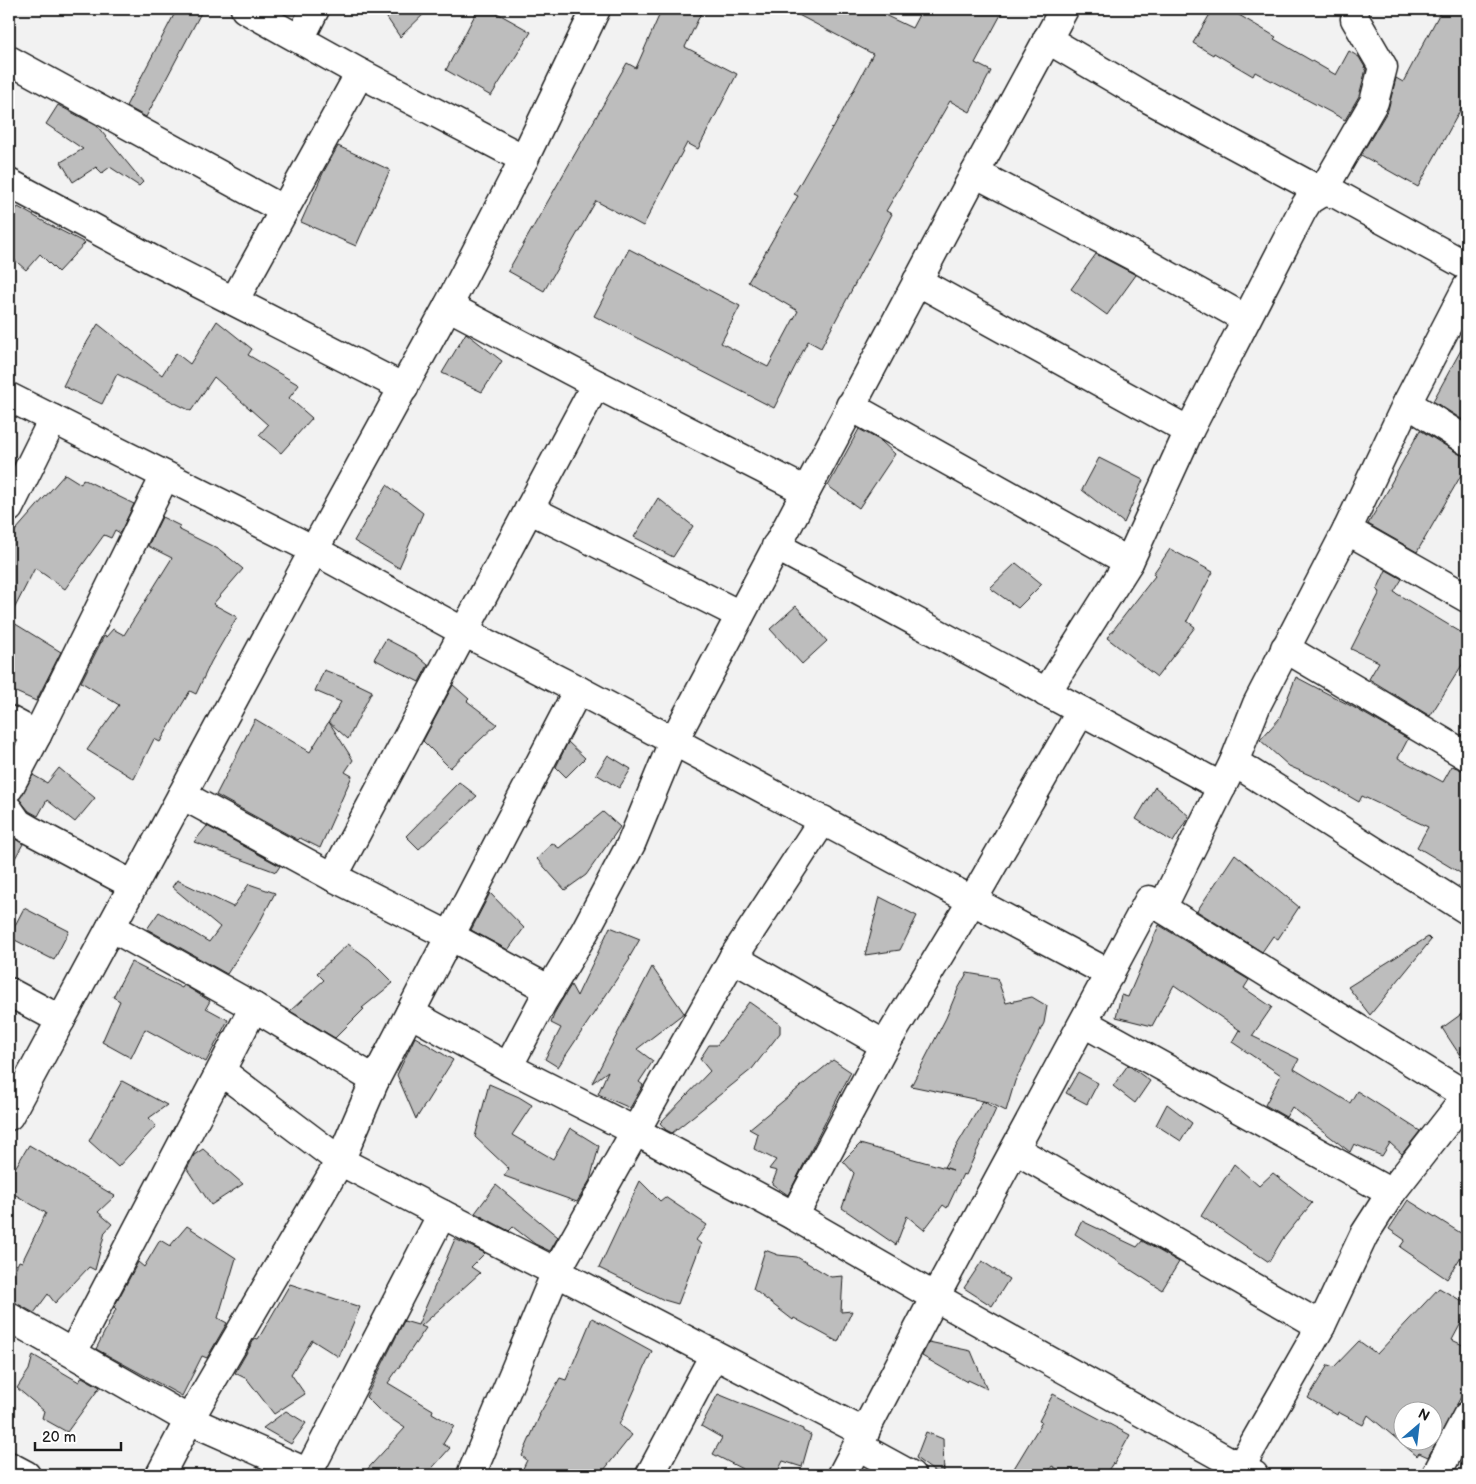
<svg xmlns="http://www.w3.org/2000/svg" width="1476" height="1484" viewBox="0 0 1476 1484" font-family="'Balsamiq Sans',sans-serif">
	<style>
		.building { fill: #bdbdbd; stroke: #1c1c1c; fill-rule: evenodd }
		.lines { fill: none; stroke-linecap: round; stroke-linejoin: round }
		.minor-casing { stroke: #1c1c1c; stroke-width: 31 }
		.minor { stroke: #fff; stroke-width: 28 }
	</style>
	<rect width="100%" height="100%" fill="#f2f2f2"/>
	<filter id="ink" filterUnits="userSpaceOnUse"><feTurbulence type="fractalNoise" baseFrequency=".02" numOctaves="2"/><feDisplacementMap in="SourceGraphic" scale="10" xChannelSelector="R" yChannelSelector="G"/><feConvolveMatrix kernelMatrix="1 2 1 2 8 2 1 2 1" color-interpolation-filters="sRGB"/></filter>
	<g filter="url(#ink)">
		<g class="building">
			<polygon points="177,9 203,9 146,117 126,106"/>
			<polygon points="381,9 429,9 400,37"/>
			<polygon points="478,9 490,9 531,32 491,96 446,70"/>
			<polygon points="662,9 703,9 685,47 737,74 698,149 687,143 643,226 596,201 544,291 508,271 627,63 636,68"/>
			<polygon points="787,9 872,9 912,28 922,9 1004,9 975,63 991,71 970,112 950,101 886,211 892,214 821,348 808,341 774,408 594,316 629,249 740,306 721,343 768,367 798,311 748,282 798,196 794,194 832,128 833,129 873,54"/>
			<polygon points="1213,9 1229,9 1276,37 1274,39 1336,75 1349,51 1359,57 1366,69 1359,96 1345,120 1255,72 1253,76 1214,53 1213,55 1193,43"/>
			<polygon points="1442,9 1467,9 1467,98 1418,187 1361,155 1388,110 1396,78 1403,82"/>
			<polygon points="58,105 97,126 143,182 139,186 110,167 102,173 96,167 73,182 61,162 83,149 46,124"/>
			<polygon points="338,146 390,170 356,246 301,222 323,173"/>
			<polygon points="18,207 50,225 85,243 58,272 40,254 26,270 9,255 9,219"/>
			<polygon points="1096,254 1136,275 1107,315 1071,289"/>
			<polygon points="217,321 252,349 248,355 299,385 289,398 312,418 281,453 259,435 268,425 214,377 191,411 117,374 102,404 63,386 74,364 98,324 162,375 176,353 190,364"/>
			<polygon points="466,333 502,361 482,392 442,373"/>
			<polygon points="1467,339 1467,420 1466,422 1433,401"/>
			<polygon points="859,429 881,441 895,454 859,508 828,486"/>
			<polygon points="1420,430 1459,454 1467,456 1467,465 1417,552 1368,524 1391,485 1390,485"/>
			<polygon points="1099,458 1143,480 1124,523 1082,490"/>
			<polygon points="65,474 81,484 83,479 134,504 120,533 115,530 111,538 104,535 65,589 35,568 9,619 9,538"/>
			<polygon points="387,485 423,513 399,568 354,541"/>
			<polygon points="658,498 693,526 673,557 634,537"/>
			<polygon points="162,517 180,526 178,529 220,550 243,569 213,604 237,617 211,662 196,694 190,691 160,742 154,739 134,779 87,750 119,705 81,682 104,636 106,637 113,629 124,635 172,558 148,546"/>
			<polygon points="1170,549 1213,572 1187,621 1195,627 1157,677 1107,638 1155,576 1153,574"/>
			<polygon points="1016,563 1042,584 1018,608 990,588"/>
			<polygon points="1386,570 1402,579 1394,592 1467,636 1467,657 1430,716 1369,679 1379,662 1351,649 1380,592 1377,590"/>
			<polygon points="796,606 827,641 802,664 770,629"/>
			<polygon points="9,620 61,652 36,701 9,689"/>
			<polygon points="386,639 415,654 428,665 419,682 374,659"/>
			<polygon points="324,670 345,678 372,691 348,739 329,722 353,760 345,772 352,776 320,848 300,838 298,840 216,795 255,719 310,752 341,702 315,691"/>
			<polygon points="1296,677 1353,707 1408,739 1398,758 1443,782 1452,766 1467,772 1467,877 1417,847 1428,827 1362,796 1359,802 1321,780 1289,766 1260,740 1279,719"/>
			<polygon points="453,685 469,699 467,701 497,724 450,768 423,741"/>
			<polygon points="568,742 585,758 566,777 556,767"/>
			<polygon points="608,755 631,769 619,788 596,774"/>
			<polygon points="59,768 95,798 75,822 47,800 38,816 29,811 19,799 33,775 47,783"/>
			<polygon points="459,782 477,796 419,849 406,836"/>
			<polygon points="1155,787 1189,816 1173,842 1136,819"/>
			<polygon points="603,812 620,827 586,875 565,890 537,859 552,843 559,848"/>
			<polygon points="207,826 280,866 276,872 194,842"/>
			<polygon points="9,835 23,844 9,869"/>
			<polygon points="1235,854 1299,907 1278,939 1273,936 1262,952 1197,911"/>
			<polygon points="177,880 233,907 249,884 275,893 256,929 227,974 147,929 159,912 209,942 220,927 172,887"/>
			<polygon points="490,893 524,928 508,950 471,930"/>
			<polygon points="880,897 917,916 900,950 865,955"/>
			<polygon points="24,908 69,931 54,960 9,937"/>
			<polygon points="1159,925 1249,980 1244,988 1272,1007 1252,1036 1299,1059 1294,1069 1350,1103 1357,1091 1420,1131 1402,1154 1390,1143 1382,1156 1354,1144 1350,1152 1292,1107 1286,1117 1265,1105 1281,1075 1232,1042 1239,1030 1241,1031 1174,985 1152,1026 1116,1017 1121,995 1128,997"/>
			<polygon points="610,927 640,939 629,958 630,959 558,1067 545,1059 561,1028 551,1023 555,1012 571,985 577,996"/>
			<polygon points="1428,937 1431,940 1370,1015 1348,987"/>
			<polygon points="348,944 369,959 393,983 362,1008 364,1009 335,1038 290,1011 324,980 317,973"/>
			<polygon points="131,962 182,988 184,985 210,1001 206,1008 228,1020 206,1062 145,1029 131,1058 102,1042 120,1001 113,997"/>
			<polygon points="652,967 684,1013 637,1049 653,1061 639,1082 643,1085 630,1108 598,1094 608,1071 592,1083"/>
			<polygon points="967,973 997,978 1006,1003 1032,997 1047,1006 1044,1023 1015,1081 1006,1111 988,1102 911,1086 946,1018 958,989"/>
			<polygon points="749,1002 780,1024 780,1033 752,1069 672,1133 666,1130 660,1123 710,1071 700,1059 709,1045 717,1045"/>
			<polygon points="1467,1010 1467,1066 1442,1028"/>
			<polygon points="415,1037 453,1060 416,1119 397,1075"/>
			<polygon points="833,1060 851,1072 788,1195 772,1184 777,1171 769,1169 776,1160 754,1149 758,1134 749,1129"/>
			<polygon points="1128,1065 1150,1081 1135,1103 1113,1086"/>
			<polygon points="1078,1072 1098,1083 1087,1104 1066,1093"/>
			<polygon points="122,1081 167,1105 149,1118 156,1126 118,1167 89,1141"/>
			<polygon points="489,1084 519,1097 532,1105 512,1135 553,1159 570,1128 599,1146 590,1180 577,1202 504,1176 509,1169 475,1137"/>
			<polygon points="983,1101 996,1109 966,1175 963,1174 947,1208 943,1205 924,1230 907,1216 896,1245 842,1208 854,1173 843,1161 860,1144 953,1170 944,1167"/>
			<polygon points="1167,1104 1192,1123 1181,1141 1156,1125"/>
			<polygon points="29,1145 115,1196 98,1212 112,1224 105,1232 95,1270 89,1267 55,1303 48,1294 34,1313 9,1299 9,1282 19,1261 22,1262 46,1213 9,1191 9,1178"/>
			<polygon points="203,1149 243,1184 211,1205 187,1169 194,1155"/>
			<polygon points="1234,1164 1259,1186 1273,1173 1312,1203 1282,1240 1269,1262 1201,1216"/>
			<polygon points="640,1181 660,1201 665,1197 707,1225 696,1240 701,1244 678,1304 664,1300 599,1268"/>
			<polygon points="496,1185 558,1237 550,1251 535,1244 513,1227 509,1231 475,1213"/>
			<polygon points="1408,1200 1467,1237 1467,1247 1447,1279 1400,1247 1405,1240 1389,1229"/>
			<polygon points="1082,1221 1137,1247 1142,1241 1179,1262 1162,1290 1075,1234"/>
			<polygon points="187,1226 236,1258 218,1318 227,1323 207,1358 202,1356 182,1396 96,1349 116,1309 114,1307 137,1264 138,1262 144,1267 160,1240 170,1246"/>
			<polygon points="455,1239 485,1253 471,1267 480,1273 421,1326 426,1328 388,1383 433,1410 432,1413 454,1426 443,1444 450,1448 426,1475 362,1475 405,1428 381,1412 366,1397 404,1321 418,1325"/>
			<polygon points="765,1250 778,1255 797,1257 831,1277 843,1276 841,1312 852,1311 838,1342 794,1318 793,1320 753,1289"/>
			<polygon points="982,1261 1009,1279 992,1306 964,1288"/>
			<polygon points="290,1284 360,1307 339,1357 312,1340 291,1374 305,1394 274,1414 247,1379 235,1373 255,1338 258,1339 260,1336"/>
			<path d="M1439,1288l28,16v8l-15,28 15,7v39l-39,71 -9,-4 -2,3 -49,-41 -5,10 -25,-13 -1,3 -29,-17 20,-33 6,2 25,-26 18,13zM1404,1412h30v30h-30z"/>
			<polygon points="592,1318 652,1351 619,1425 632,1435 600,1475 520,1475 527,1460 522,1456 540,1415 539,1415 560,1378 566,1380"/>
			<polygon points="929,1342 971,1351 987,1389 968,1380 967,1382 922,1356"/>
			<polygon points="33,1355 79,1382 82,1377 100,1387 67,1432 42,1418 44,1411 17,1388 29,1370"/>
			<polygon points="718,1394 803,1429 803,1431 811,1435 802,1467 783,1461 776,1475 754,1475 713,1454 722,1438 701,1426"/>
			<polygon points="1053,1394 1130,1435 1114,1464 1113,1463 1105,1475 1068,1475 1052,1466 1046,1475 1010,1475 1042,1422 1039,1421"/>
			<polygon points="286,1411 306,1423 291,1444 263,1428"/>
			<polygon points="926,1432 943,1439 944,1475 939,1475 916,1458"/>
		</g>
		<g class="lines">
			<g class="minor-casing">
				<g id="minor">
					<polyline points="245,9 360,73 524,159"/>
					<polyline points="300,39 315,9"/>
					<polyline points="1047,39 1149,99 1322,192 1336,194 1467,266"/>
					<polyline points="9,60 284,210"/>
					<polyline points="975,173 1137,258 1246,319"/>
					<polyline points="9,183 153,260 404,388"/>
					<polyline points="917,281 1189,431"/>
					<polyline points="234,301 360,73"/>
					<polyline points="448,306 596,384 806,491"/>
					<polyline points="9,397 314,550 464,632 578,690 1110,974"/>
					<polyline points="1407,403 1467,441"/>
					<polyline points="850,406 1129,562"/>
					<polyline points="9,508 53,419"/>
					<polyline points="529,509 740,615"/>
					<polyline points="1347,530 1467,598"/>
					<polyline points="776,546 1222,787"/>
					<polyline points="1285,648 1467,756"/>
					<polyline points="1046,693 1129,562 1189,431 1302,211 1309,200 1322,192 1374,102 1383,67 1355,19"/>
					<polyline points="9,720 37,735 165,476"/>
					<polyline points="1234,762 1467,910"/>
					<polyline points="9,788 37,735"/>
					<polyline points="182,795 333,877 450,936 550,990"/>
					<polyline points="9,810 18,823 30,830 133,885"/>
					<polyline points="333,877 596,384"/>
					<polyline points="1162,908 1234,762 1257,704 1347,530 1407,403 1467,287"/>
					<polyline points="111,927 254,1007 375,1080"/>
					<polyline points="733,958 885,1045"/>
					<polyline points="9,992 61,1020"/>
					<polyline points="410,1013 508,1067 635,1131 794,1216 935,1297 1254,1475"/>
					<polyline points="1084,1023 1391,1193"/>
					<polyline points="508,1067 543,1001 585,931 631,844 673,742 975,173 1064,9"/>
					<polyline points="221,1071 340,1161 442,1214 556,1272 865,1433"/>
					<polyline points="9,1116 314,550 448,306 524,159 596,9"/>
					<polyline points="1016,1150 1321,1326"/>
					<polyline points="794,1216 885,1045 972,901 1081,711"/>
					<polyline points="9,1317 189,1420 313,1475"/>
					<polyline points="73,1352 254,1007"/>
					<polyline points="858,1446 911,1475"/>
					<polyline points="9,1466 26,1475"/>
					<polyline points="1240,1468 1321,1326 1364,1235 1391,1193 1467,1096"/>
					<polyline points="308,1473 442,1214"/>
					<polyline points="160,1475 189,1420 340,1161 375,1080 578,690"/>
					<polyline points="471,1475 556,1272 733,958 823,820"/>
					<polyline points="650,1475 714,1355"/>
					<polyline points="842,1475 935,1297 1149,900 1467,1096"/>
					<polyline points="1436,1475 1467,1416"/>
				</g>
			</g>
			<use href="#minor" class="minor"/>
		</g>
	</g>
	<rect width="1476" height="1484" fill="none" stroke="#fff" stroke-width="30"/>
	<rect x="15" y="15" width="1446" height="1454" fill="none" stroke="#1c1c1c" stroke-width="2" filter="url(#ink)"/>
	<g transform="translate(1418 1426) rotate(28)"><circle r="24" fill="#ffffff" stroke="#a4a4a4"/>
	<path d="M0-4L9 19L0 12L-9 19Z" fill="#1f6fb2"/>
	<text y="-8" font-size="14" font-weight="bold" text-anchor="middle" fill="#1c1c1c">N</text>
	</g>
	<path d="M35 1442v8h86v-8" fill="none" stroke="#1c1c1c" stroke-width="2.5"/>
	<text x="42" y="1442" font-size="15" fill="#1c1c1c" stroke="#ffffff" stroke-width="4" paint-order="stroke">20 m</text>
</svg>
